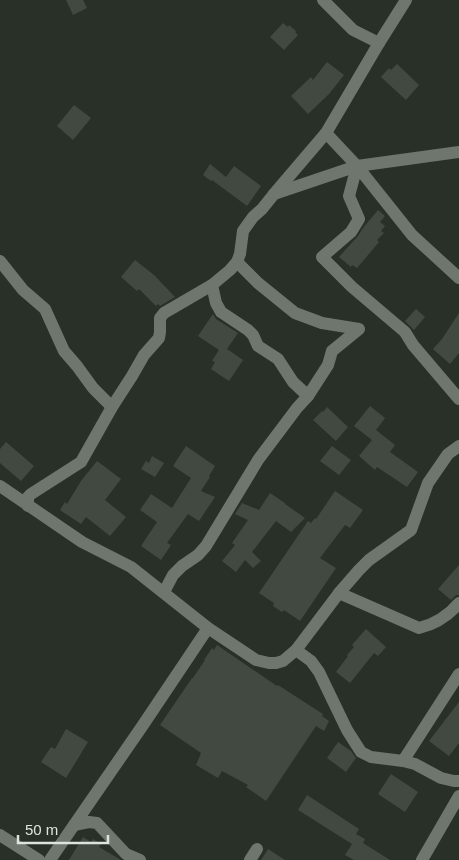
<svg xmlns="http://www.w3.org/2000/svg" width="459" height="860" viewBox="0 0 459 860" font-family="Helvetica,sans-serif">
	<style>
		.building { fill: #414941 }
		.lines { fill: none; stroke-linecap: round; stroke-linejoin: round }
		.minor { stroke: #6e766e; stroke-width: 12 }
	</style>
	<rect width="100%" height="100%" fill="#283028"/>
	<g class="building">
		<polygon points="66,0 83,0 87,8 73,15"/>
		<polygon points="283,23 288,27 289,25 296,31 295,32 298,35 284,50 270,37"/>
		<polygon points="327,62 344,75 329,94 308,114 291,96 311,77 313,80"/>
		<polygon points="397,64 419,85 406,100 381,77 389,68 391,70"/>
		<polygon points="74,105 91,118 73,140 57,126"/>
		<polygon points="210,164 226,177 234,166 261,186 247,206 212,180 211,181 203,175"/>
		<polygon points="378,210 385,216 380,222 385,226 381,231 384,233 377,240 379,242 357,268 352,265 351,267 339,257 358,236 363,228"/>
		<polygon points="135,260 154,275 175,297 160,306 158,304 156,306 139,289 137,291 121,277"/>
		<polygon points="416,309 425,317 414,330 405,321"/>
		<polygon points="459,313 459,353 450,364 433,349 442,339"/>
		<polygon points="213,314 216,319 238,333 227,349 243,360 229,381 211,369 215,362 212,361 219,350 198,336"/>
		<polygon points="370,406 385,418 376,430 395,445 390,452 418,472 407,487 377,467 375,470 359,456 372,440 354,426"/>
		<polygon points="327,407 348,427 336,441 313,420 322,411 323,412"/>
		<polygon points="6,442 34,466 21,481 0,463 0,449"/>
		<polygon points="186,446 215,466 209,476 210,477 201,491 215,497 199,521 188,514 167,543 171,545 161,560 141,546 157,522 140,510 151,494 172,508 191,478 173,466"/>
		<polygon points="332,446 351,460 339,475 320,461"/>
		<polygon points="152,456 164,463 155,477 141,469 146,461 149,463"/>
		<polygon points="97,461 121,479 105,500 126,517 110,536 86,517 81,524 60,510 65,502 67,504 81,481"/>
		<polygon points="335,491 363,510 350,528 345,525 320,558 336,568 300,621 284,610 282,612 273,606 274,603 259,593 308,521 311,523 315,518 316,519"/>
		<polygon points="270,493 285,503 285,504 305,518 291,532 276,521 252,552 261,561 253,568 245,560 236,572 222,561 235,545 232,543 248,520 235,514 242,503 259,510"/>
		<polygon points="459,565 459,595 456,595 451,600 438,589"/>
		<polygon points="366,629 386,647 378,656 374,653 350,683 336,672 348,656 347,655 354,647 352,645"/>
		<polygon points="217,645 277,686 278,685 323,714 322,716 329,721 324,731 316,726 266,801 246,787 248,785 222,771 218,778 196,765 201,753 160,725 192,678 193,678 205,660 204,660 212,648 214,650"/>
		<polygon points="459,702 459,743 449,756 429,741"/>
		<polygon points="66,729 88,742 66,778 41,762 51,747 55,749"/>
		<polygon points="338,742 351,751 356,758 346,772 327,758"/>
		<polygon points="391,774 418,792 405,812 378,794"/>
		<polygon points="307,795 359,829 356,834 365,839 363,843 390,860 354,860 345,855 352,844 298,810"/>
		<polygon points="83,837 91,842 93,839 101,844 99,847 121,860 69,860"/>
		<polygon points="268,849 285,860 261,860"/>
	</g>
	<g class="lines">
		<g class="minor">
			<polyline points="379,43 406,0"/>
			<polyline points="326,133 357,166 412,235 459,278"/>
			<polyline points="357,166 349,196 359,219 351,232 322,257 352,287 405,332 413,345 459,399"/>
			<polyline points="274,194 326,133 379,43 353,30 323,0"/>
			<polyline points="0,261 23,290 45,309 64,351 77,366 93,388 112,407"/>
			<polyline points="237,262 258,283 295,313 322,323 359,329 332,351 328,365 308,396"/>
			<polyline points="0,486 82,542 131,567 208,628 256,660 269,663 276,663 283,661 296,650 339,593 359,570 369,560 411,530 428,483 448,454 459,446"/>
			<polyline points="28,506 28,497 31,494 81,462 112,407 132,376 144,355 159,338 160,332 160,318 164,313 212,285 230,270 237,262 240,254 243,231 253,217 262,209 274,194 357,166 459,152"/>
			<polyline points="164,592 173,575 182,566 198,555 206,546 258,460 297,408 308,396 293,382 278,359 258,346 253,335 248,330 221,312 216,303 212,285"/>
			<path d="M339,593l80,35c16,-4 30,-13 40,-25"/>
			<polyline points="296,650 311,661 319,672 347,730 361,752 371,757 403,761 415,764 441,778 454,781 459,781"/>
			<polyline points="403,761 459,674"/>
			<polyline points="74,825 89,822 97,823 126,854 140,860"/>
			<polyline points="0,835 39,860"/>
			<polyline points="50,860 143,725 208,628"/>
			<polyline points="250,860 257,849"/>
			<polyline points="422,860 459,796"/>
		</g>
	</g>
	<path d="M18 835v8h90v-8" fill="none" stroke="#dee3de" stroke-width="2.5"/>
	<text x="25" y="835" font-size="15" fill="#dee3de" stroke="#283028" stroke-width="4" paint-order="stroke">50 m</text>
</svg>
